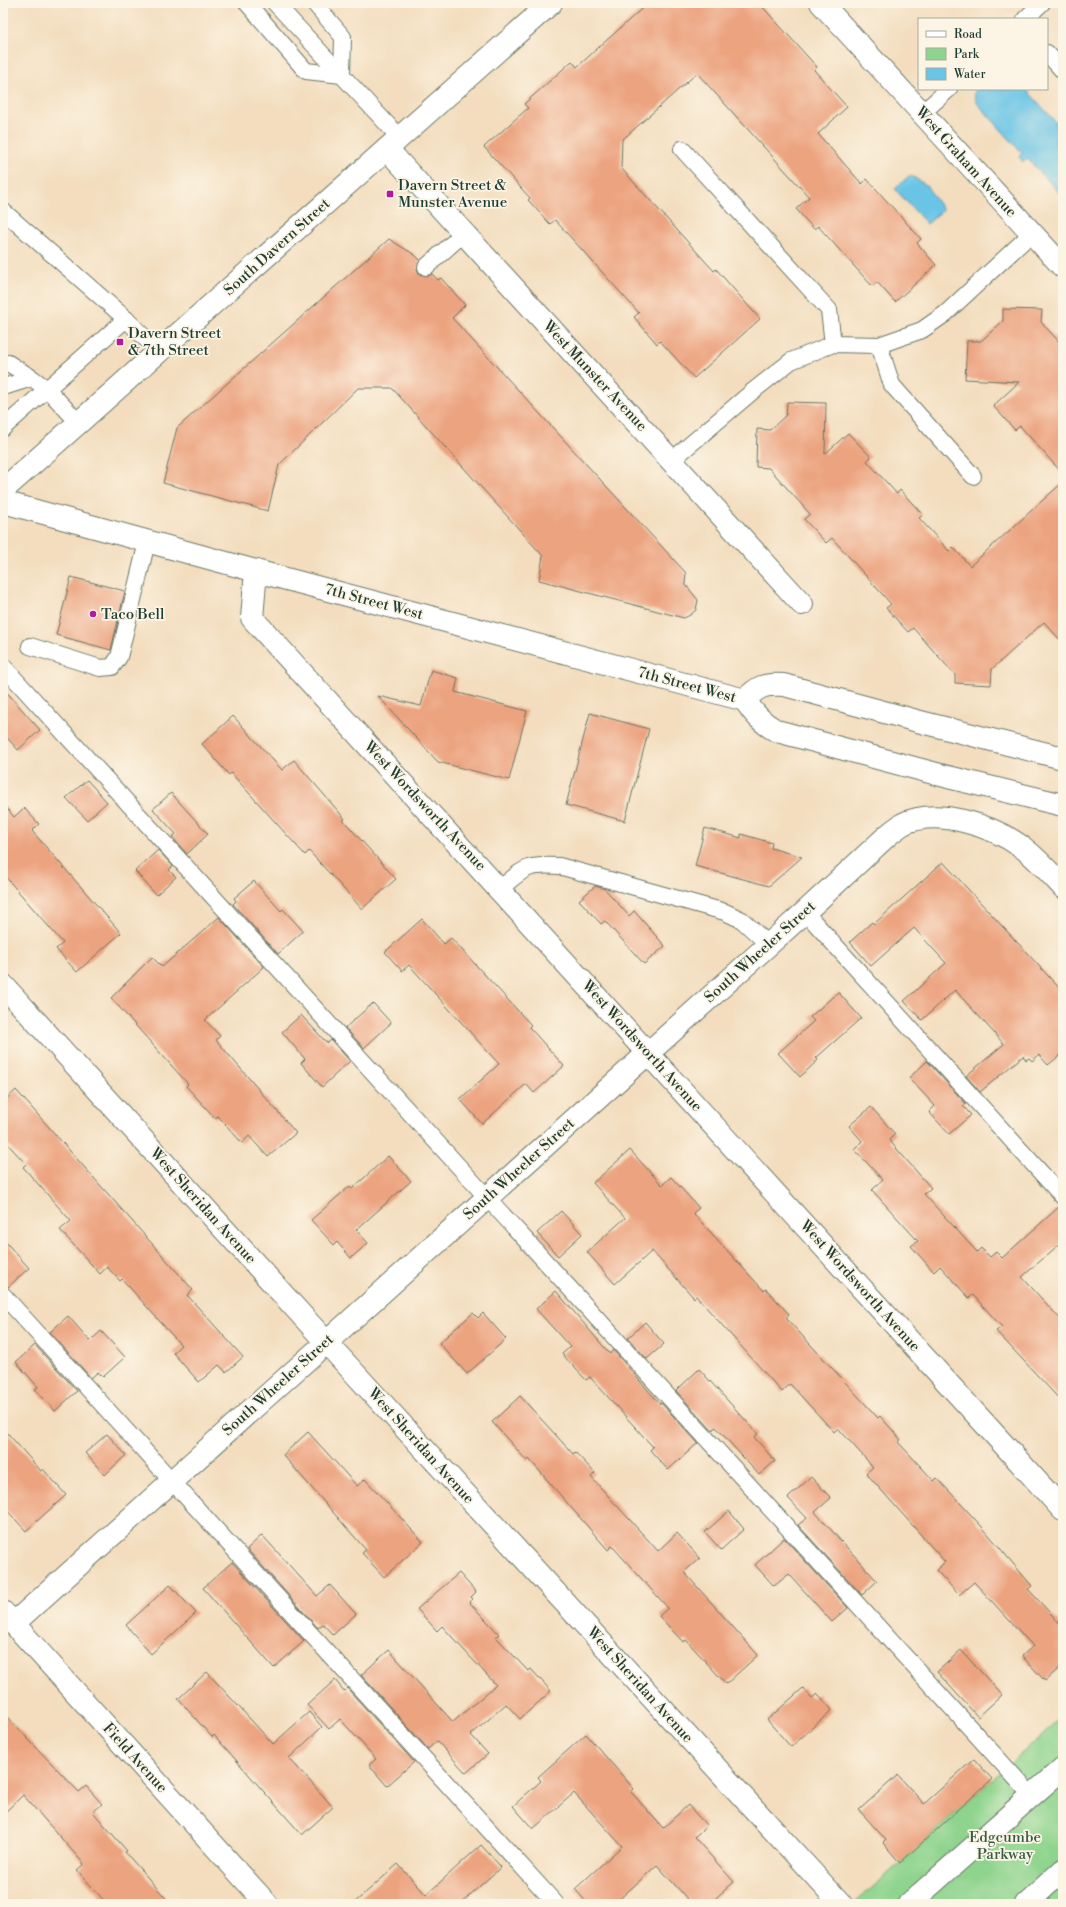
<svg xmlns="http://www.w3.org/2000/svg" width="1066" height="1907" viewBox="0 0 1066 1907" font-family="'Libre Bodoni',serif">
	<style>
		.green { fill: #8fd48e; stroke: #578861 }
		.water { fill: #69c4e6; stroke: #44808d }
		.building { fill: #eca37f }
		.lines { fill: none; stroke-linecap: round; stroke-linejoin: round }
		.service-casing { stroke: #697564; stroke-width: 18 }
		.minor-casing { stroke: #697564; stroke-width: 24 }
		.tertiary-casing { stroke: #697564; stroke-width: 24 }
		.secondary-casing { stroke: #697564; stroke-width: 24 }
		.primary-casing { stroke: #697564; stroke-width: 24 }
		.motorway-casing { stroke: #697564; stroke-width: 24 }
		.service { stroke: #fff; stroke-width: 16 }
		.minor { stroke: #fff; stroke-width: 22 }
		.tertiary { stroke: #fff; stroke-width: 22 }
		.secondary { stroke: #fff; stroke-width: 22 }
		.primary { stroke: #fff; stroke-width: 22 }
		.motorway { stroke: #fff; stroke-width: 22 }
		.poi-dot { fill: #b5179e; stroke: #fcf5e5; stroke-width: 1.5 }
		.labels { text-anchor: middle; dominant-baseline: central; stroke-width: 3.5; stroke-linejoin: round; paint-order: stroke }
		.street-label { font-size: 15px; fill: #1f3d34; stroke: #fcf5e5 }
		.poi-label { font-size: 15px; fill: #1f3d34; stroke: #fcf5e5; text-anchor: start }
		.park-label { font-size: 15px; fill: #355b46; stroke: #fcf5e5 }
	</style>
	<rect width="100%" height="100%" fill="#fcf5e5"/>
	<filter id="ink" filterUnits="userSpaceOnUse"><feTurbulence type="fractalNoise" baseFrequency=".025" numOctaves="2"/><feDisplacementMap in="SourceGraphic" scale="8" xChannelSelector="R" yChannelSelector="G"/><feConvolveMatrix kernelMatrix="1 2 1 2 8 2 1 2 1" color-interpolation-filters="sRGB"/></filter>
	<filter id="wash" filterUnits="userSpaceOnUse"><feTurbulence type="fractalNoise" baseFrequency=".012" numOctaves="4" result="noise"/><feDisplacementMap in="SourceGraphic" scale="16" xChannelSelector="R" yChannelSelector="G"/><feGaussianBlur stdDeviation="0.9" result="paint"/><feColorMatrix in="noise" values="0 0 0 0 0 0 0 0 0 0 0 0 0 0 0 0 0 1.4 0 .05"/><feComposite in="paint" operator="in"/></filter>
	<g filter="url(#wash)">
		<rect width="100%" height="100%" fill="#f3ddbe"/>
		<polygon class="green" points="1063,1716 1063,1904 854,1904 882,1879"/>
		<g class="water">
			<polygon points="976,89 1026,89 1063,130 1063,197 1027,158 1023,162 1019,157 1022,153 977,103 974,94"/>
			<polygon points="910,175 926,185 943,210 927,224 895,189"/>
		</g>
		<g id="blocks">
			<g class="building">
				<polygon points="648,3 759,3 817,67 814,70 847,107 818,134 862,184 867,179 921,239 917,243 936,265 895,302 877,282 872,286 818,226 814,229 796,209 809,197 697,73 622,140 621,168 714,271 716,269 760,319 694,378 660,341 657,344 634,317 639,313 555,220 550,224 528,200 530,198 484,147 528,108 524,104 572,61 577,67"/>
				<polygon points="389,239 415,255 420,260 417,269 419,274 428,276 432,274 438,280 441,278 465,305 452,318 686,573 685,584 698,600 696,610 690,615 684,618 539,580 543,556 392,388 358,388 279,465 268,511 163,483 177,428"/>
				<polygon points="1003,309 1042,310 1041,322 1063,346 1063,474 1020,426 1015,430 993,406 1019,382 965,379 967,341 981,341 1003,321"/>
				<polygon points="787,402 826,403 825,454 848,433 871,457 867,461 897,494 900,490 923,515 919,518 949,551 953,547 970,566 1063,482 1063,643 1044,622 992,669 991,685 955,683 955,675 913,628 908,632 886,608 891,604 832,538 826,543 804,519 810,514 769,468 756,467 757,429 770,430 786,415"/>
				<polygon points="71,577 125,591 111,650 56,635"/>
				<polygon points="431,670 458,678 455,692 527,711 509,780 438,762 378,696 421,706"/>
				<polygon points="3,688 40,730 18,750 3,733"/>
				<polygon points="590,713 649,729 625,821 566,805"/>
				<polygon points="233,716 282,770 294,760 345,819 343,820 396,879 362,909 309,851 305,855 231,773 229,775 202,744"/>
				<polygon points="87,780 107,802 87,820 66,798"/>
				<polygon points="171,793 208,834 187,854 172,837 176,834 153,809"/>
				<polygon points="3,804 14,817 24,808 39,824 32,831 121,933 77,972 56,949 63,943 3,874"/>
				<polygon points="705,828 741,838 741,834 772,843 771,848 802,857 769,886 695,866"/>
				<polygon points="158,850 173,866 169,870 176,877 156,895 135,871"/>
				<polygon points="943,862 1063,992 1063,1053 1048,1065 1039,1055 1032,1061 1029,1058 1026,1060 1023,1056 980,1092 966,1076 1004,1044 955,990 922,1020 904,1001 946,963 914,928 871,966 850,942 872,922 874,924"/>
				<polygon points="254,881 281,911 283,909 303,931 278,954 233,904 236,901 234,898"/>
				<polygon points="595,886 605,889 629,916 634,911 665,946 644,964 605,921 601,924 579,900"/>
				<polygon points="219,917 264,967 205,1020 220,1036 216,1040 296,1133 268,1157 249,1136 242,1143 218,1116 215,1118 186,1086 188,1084 111,998 152,957 162,967"/>
				<polygon points="422,919 444,944 451,938 531,1025 529,1027 564,1066 534,1093 526,1084 482,1124 460,1099 499,1064 409,965 402,971 385,952"/>
				<polygon points="838,992 861,1018 816,1058 818,1060 800,1077 778,1053 814,1021 810,1017"/>
				<polygon points="373,1003 391,1023 364,1048 345,1028"/>
				<polygon points="301,1015 325,1041 328,1043 331,1040 350,1061 322,1087 301,1063 305,1059 282,1032"/>
				<polygon points="927,1061 966,1104 963,1106 971,1115 949,1134 929,1112 935,1106 909,1078"/>
				<polygon points="16,1090 193,1290 187,1295 243,1357 226,1372 219,1365 199,1382 173,1353 181,1345 122,1279 120,1281 107,1267 100,1274 60,1230 71,1221 23,1167 26,1164 3,1139 3,1102"/>
				<polygon points="871,1107 895,1134 889,1140 931,1188 924,1194 977,1252 981,1248 990,1257 996,1252 1002,1258 1060,1206 1063,1206 1063,1241 1022,1277 1063,1322 1063,1403 996,1331 1002,1327 973,1295 969,1298 940,1266 934,1272 911,1246 918,1241 872,1190 883,1180 854,1149 862,1141 849,1126"/>
				<polygon points="630,1150 662,1185 671,1177 699,1208 693,1213 764,1291 766,1289 789,1314 786,1318 878,1418 880,1416 901,1440 898,1442 934,1481 937,1478 983,1528 1032,1586 1028,1589 1063,1627 1063,1665 1045,1681 1022,1656 1033,1646 974,1582 959,1595 936,1570 945,1562 866,1473 873,1467 838,1428 834,1432 790,1384 782,1392 696,1296 694,1298 652,1251 615,1284 587,1252 625,1218 593,1183"/>
				<polygon points="388,1156 411,1181 356,1230 368,1243 351,1258 337,1242 334,1245 311,1220 350,1186 352,1189"/>
				<polygon points="561,1211 582,1234 558,1256 537,1233"/>
				<polygon points="3,1239 29,1268 8,1287 3,1286"/>
				<polygon points="556,1291 610,1354 613,1350 660,1404 661,1403 698,1443 668,1470 650,1450 653,1447 590,1377 586,1380 562,1354 570,1347 536,1309"/>
				<polygon points="473,1313 478,1318 483,1313 506,1339 467,1374 439,1343"/>
				<polygon points="68,1316 90,1341 101,1331 125,1357 103,1377 98,1372 91,1378 50,1332"/>
				<polygon points="645,1322 664,1344 647,1359 628,1338"/>
				<polygon points="35,1345 77,1391 55,1411 35,1389 38,1387 16,1362"/>
				<polygon points="699,1369 758,1434 754,1437 775,1461 759,1475 716,1427 712,1430 676,1391"/>
				<polygon points="520,1396 573,1454 575,1452 595,1473 591,1477 658,1551 677,1533 700,1558 684,1572 758,1655 726,1684 686,1640 683,1642 659,1616 668,1608 612,1546 608,1550 529,1459 527,1461 492,1422"/>
				<polygon points="3,1428 41,1471 43,1469 66,1495 26,1531 3,1506"/>
				<polygon points="308,1432 357,1486 365,1479 423,1542 384,1577 362,1553 366,1550 283,1455"/>
				<polygon points="107,1434 126,1455 105,1475 85,1453"/>
				<polygon points="811,1477 831,1498 815,1512 877,1581 862,1595 798,1525 807,1518 788,1498"/>
				<polygon points="729,1511 744,1529 721,1550 705,1532"/>
				<polygon points="262,1535 317,1596 330,1585 356,1614 333,1635 323,1624 318,1628 247,1549"/>
				<polygon points="784,1538 848,1608 832,1622 789,1574 774,1586 755,1565"/>
				<polygon points="232,1562 304,1641 274,1668 203,1588"/>
				<polygon points="459,1573 476,1592 471,1597 473,1599 469,1602 499,1634 496,1637 528,1671 531,1669 551,1691 520,1719 506,1704 471,1735 488,1754 466,1773 437,1741 428,1749 361,1675 389,1650 453,1722 496,1685 442,1626 437,1631 417,1609"/>
				<polygon points="170,1585 196,1613 151,1654 126,1625"/>
				<polygon points="961,1650 1002,1695 978,1717 937,1672"/>
				<polygon points="207,1672 273,1744 309,1712 322,1727 289,1758 333,1807 302,1835 214,1735 212,1737 178,1699"/>
				<polygon points="335,1680 344,1691 347,1688 414,1762 387,1786 369,1765 376,1759 340,1719 329,1729 307,1705"/>
				<polygon points="803,1688 812,1698 817,1694 832,1710 791,1747 767,1720"/>
				<polygon points="3,1713 79,1792 86,1786 102,1804 93,1812 127,1851 125,1852 171,1904 107,1904 77,1870 84,1864 23,1795 3,1814"/>
				<polygon points="586,1734 634,1789 631,1792 663,1828 688,1805 707,1826 694,1837 734,1882 709,1904 692,1904 657,1865 614,1904 588,1904 575,1889 622,1846 574,1793 533,1829 513,1806 541,1781 538,1777"/>
				<polygon points="974,1759 992,1779 900,1863 883,1843 886,1840 859,1810 898,1775 924,1804"/>
				<polygon points="481,1845 501,1867 460,1904 353,1904 398,1864 426,1895"/>
			</g>
		</g>
	</g>
	<g filter="url(#ink)">
		<use href="#blocks" fill-opacity="0" stroke="#697564" stroke-width="1"/>
		<g class="lines">
			<g class="service-casing">
				<g id="service">
					<polyline points="247,3 306,71 342,75 343,37 314,3"/>
					<polyline points="275,3 400,138"/>
					<polyline points="1025,19 1042,3"/>
					<polyline points="1047,53 1063,71"/>
					<polyline points="922,113 949,89"/>
					<polyline points="682,149 829,310 833,344"/>
					<polyline points="3,211 126,319 159,352"/>
					<polyline points="426,267 464,233"/>
					<polyline points="879,345 892,385 973,476"/>
					<polyline points="3,364 8,363 32,378"/>
					<polyline points="7,386 32,378 47,389 79,423"/>
					<polyline points="3,428 126,319"/>
					<polyline points="672,460 753,391 791,361 833,344 879,345 922,330 945,314 1032,233"/>
					<polyline points="30,646 100,668 112,667 119,657 147,542"/>
					<polyline points="3,666 1032,1796"/>
					<path d="M501,888c24,-20 25,-24 58,-22l166,46 17,8 26,24"/>
					<polyline points="805,912 1063,1197"/>
					<polyline points="3,1295 556,1904"/>
				</g>
			</g>
			<g class="minor-casing">
				<g id="minor">
					<polyline points="821,3 1063,267"/>
					<polyline points="387,149 802,604"/>
					<path d="M256,571l-4,47c272,295 541,594 811,892"/>
					<polyline points="3,985 326,1342 841,1904"/>
					<polyline points="3,1612 267,1904"/>
					<path d="M13,1624l792,-712 83,-77c5,-4 10,-8 15,-11 34,-17 90,2 119,23 15,11 28,26 41,40"/>
				</g>
			</g>
			<g class="tertiary-casing">
				<polyline id="tertiary" points="3,490 551,3"/>
			</g>
			<g class="secondary-casing">
				<g id="secondary">
					<polyline points="909,1904 1063,1768"/>
					<polyline points="1026,1904 1063,1870"/>
				</g>
			</g>
			<g class="primary-casing">
				<polyline id="primary" points="3,502 256,571 692,686"/>
			</g>
			<g class="motorway-casing">
				<g id="motorway">
					<polyline points="692,686 745,700"/>
					<path d="M745,700c9,14 17,23 32,31l171,46 115,28"/>
					<path d="M745,700c13,-14 19,-16 39,-15l137,37 142,36"/>
				</g>
			</g>
			<use href="#service" class="service"/>
			<use href="#minor" class="minor"/>
			<use href="#tertiary" class="tertiary"/>
			<use href="#secondary" class="secondary"/>
			<use href="#primary" class="primary"/>
			<use href="#motorway" class="motorway"/>
		</g>
	</g>
	<g class="poi-dot">
		<rect x="386" y="190" width="8" height="8" rx="2"/>
		<rect x="116" y="338" width="8" height="8" rx="2"/>
		<circle cx="93" cy="614" r="4"/>
	</g>
	<g class="labels">
		<g class="street-label">
			<text transform="translate(966 162) rotate(48)">West Graham Avenue</text>
			<text transform="translate(277 247) rotate(-42)">South Davern Street</text>
			<text transform="translate(595 376) rotate(47)">West Munster Avenue</text>
			<text transform="translate(374 602) rotate(15)">7th Street West</text>
			<text transform="translate(687 685) rotate(15)">7th Street West</text>
			<text transform="translate(425 806) rotate(47)">West Wordsworth Avenue</text>
			<text transform="translate(760 952) rotate(-42)">South Wheeler Street</text>
			<text transform="translate(642 1046) rotate(48)">West Wordsworth Avenue</text>
			<text transform="translate(519 1169) rotate(-42)">South Wheeler Street</text>
			<text transform="translate(203 1206) rotate(48)">West Sheridan Avenue</text>
			<text transform="translate(860 1286) rotate(48)">West Wordsworth Avenue</text>
			<text transform="translate(278 1385) rotate(-42)">South Wheeler Street</text>
			<text transform="translate(421 1446) rotate(48)">West Sheridan Avenue</text>
			<text transform="translate(640 1685) rotate(48)">West Sheridan Avenue</text>
			<text transform="translate(135 1758) rotate(48)">Field Avenue</text>
		</g>
		<g class="poi-label">
			<text x="398" y="185">Davern Street &amp;<tspan x="398" dy="17">Munster Avenue</tspan></text>
			<text x="128" y="333">Davern Street<tspan x="128" dy="17">&amp; 7th Street</tspan></text>
			<text x="101" y="614">Taco Bell</text>
		</g>
		<g class="park-label">
			<text x="1005" y="1837">Edgcumbe<tspan x="1005" dy="17">Parkway</tspan></text>
		</g>
	</g>
	<rect width="1066" height="1907" fill="none" stroke="#fcf5e5" stroke-width="16"/>
	<rect x="918" y="18" width="130" height="72" fill="#fcf5e5" stroke="#a4ab9e"/>
	<rect x="926" y="31" width="20" height="6" fill="#ffffff" stroke="#a4ab9e"/>
	<text x="954" y="38" font-size="12" fill="#1f3d34">Road</text>
	<rect x="926" y="48" width="20" height="12" fill="#8fd48e" stroke="#a4ab9e"/>
	<text x="954" y="58" font-size="12" fill="#1f3d34">Park</text>
	<rect x="926" y="68" width="20" height="12" fill="#69c4e6" stroke="#a4ab9e"/>
	<text x="954" y="78" font-size="12" fill="#1f3d34">Water</text>
</svg>
